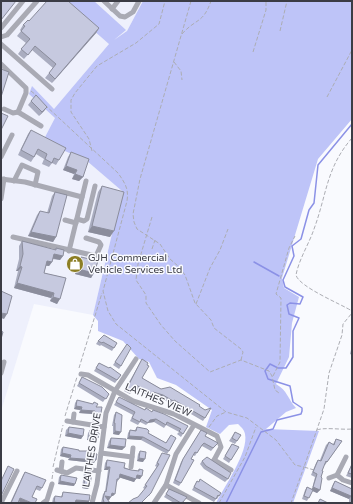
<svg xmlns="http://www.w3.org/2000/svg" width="353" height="504" viewBox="0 0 353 504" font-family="'Varela Round',sans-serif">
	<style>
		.built { fill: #eef0fc }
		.green { fill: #bec4f8 }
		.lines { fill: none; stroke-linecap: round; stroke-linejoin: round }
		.stream { stroke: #8b91e6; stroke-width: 1.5 }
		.path { stroke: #acadb3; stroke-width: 1; stroke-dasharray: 4 2; stroke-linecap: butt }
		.minor { stroke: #a9aab4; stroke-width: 5 }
		.wall { fill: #aaadc0 }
		.shaded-wall { fill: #8b8d9c }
		.building { fill: #c6c9df; stroke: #8b8d9c }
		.labels { text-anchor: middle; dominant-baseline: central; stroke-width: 3; stroke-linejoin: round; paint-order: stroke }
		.poi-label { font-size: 10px; fill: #3b3c45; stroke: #f9fafe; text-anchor: start }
		.street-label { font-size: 10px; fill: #3b3c45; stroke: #f9fafe }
	</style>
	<rect width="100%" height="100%" fill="#f9fafe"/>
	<polygon class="built" points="1,1 143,1 127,31 109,44 54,109 32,87 87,161 122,191 93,315 34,304 1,411"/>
	<path class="green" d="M60,1h34l32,29 -12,10 13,-9 16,-30h209v118l-34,40 -36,119 2,10 15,9 -7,26 -3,34 -13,27c12,7 11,14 20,24l-10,4 -20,17 53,2 -26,72h-77c8,-16 33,-51 29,-69 -1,-5 -4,-7 -7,-10l-9,1 -9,9 -14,-7 6,-17 -36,-25 -19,-7 -8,-16 -10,-3 -16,-18 -25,-10v-10l-5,-6 29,-124 -35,-30 -44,-20 12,-23 -26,-24 3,-8 22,23 55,-65z"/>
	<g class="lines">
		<g class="stream">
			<polyline points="254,262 279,276"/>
			<polyline points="226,503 261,432 273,429 277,420 301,414 302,411 302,408 293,402 290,386 268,379 265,371 270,364 278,368 286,368 293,357 293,331 299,318 289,314 287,305 290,303 300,304 303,297 285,287 283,280 294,256 292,246 301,239 309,210 314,203 318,165 352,124"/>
		</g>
		<g class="path">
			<polyline points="191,1 140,179 133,214 134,222 137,229 160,244 170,259 178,266 185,275 195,303 211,320 214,328 241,349 243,352 241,360"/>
			<polyline points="280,31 287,1"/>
			<path d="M182,34c14,-16 21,-10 29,-33"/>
			<polyline points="253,52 266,10 266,1"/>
			<polyline points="174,62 181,71 182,80"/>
			<polyline points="31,91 36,95"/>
			<polyline points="327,97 352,50"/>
			<path d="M45,105l73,68c7,10 11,16 9,28l-24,90 5,20 8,13 110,88 21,6 29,22 19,25 9,2 -13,36"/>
			<path d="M352,138c-26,30 -25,56 -38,91 -5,15 -15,30 -18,46 3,12 45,29 56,36"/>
			<polyline points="92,151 89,139 71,112 71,100 75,93 97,66 136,43 159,24 165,1"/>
			<polyline points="152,217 138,264 136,280 146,295 146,303 161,325 175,341 210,372 241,360 269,371 272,376 275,390 279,393"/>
			<polyline points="152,249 155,240"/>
			<polyline points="196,304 210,268 220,250 228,229"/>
			<polyline points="79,368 102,293"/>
			<polyline points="273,376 280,362 281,298 276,294 289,248 295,236"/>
			<polyline points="65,416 77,377"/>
			<polyline points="209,427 217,416 226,412"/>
			<path d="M317,430c7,-3 25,0 35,-1"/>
			<polyline points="53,467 63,425"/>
			<polyline points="314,470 304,467 324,409 329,373 342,335 343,324 352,313"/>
			<polyline points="52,479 53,472"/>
			<polyline points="219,503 245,457 256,427"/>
		</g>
		<g class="minor">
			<polyline points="104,1 120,16 125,17 133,12 139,1"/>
			<polyline points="112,9 118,1"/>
			<polyline points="1,28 23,1"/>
			<polyline points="1,37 7,35 37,1"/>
			<polyline points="1,44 52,89"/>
			<polyline points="1,64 26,88 26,93 18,112 41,126"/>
			<polyline points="4,109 13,113 18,112"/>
			<polyline points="1,157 12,135"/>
			<polyline points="1,179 25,182 82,197"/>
			<polyline points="14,181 22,165 38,172 35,185"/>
			<polyline points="1,199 4,179"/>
			<polyline points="77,219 84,221 87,219 95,186"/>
			<polyline points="65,220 76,223"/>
			<polyline points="13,237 96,256 101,245 99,242 86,238"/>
			<polyline points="69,251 86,181"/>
			<polyline points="1,373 4,362"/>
			<polyline points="81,374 88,375 133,401 174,414 217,436 221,447 213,462"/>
			<polyline points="67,421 104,427"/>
			<polyline points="73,422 74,414"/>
			<polyline points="101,453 132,457"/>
			<polyline points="214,460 231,470"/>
			<polyline points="131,467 133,448"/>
			<polyline points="57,470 67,473 76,468 99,471"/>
			<polyline points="61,471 62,462"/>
			<polyline points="337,475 343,480 352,483"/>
			<polyline points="329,478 337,475 346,457"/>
			<polyline points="166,485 199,503"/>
			<polyline points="1,503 17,471"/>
			<polyline points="43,503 47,500 52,484"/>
			<polyline points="92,503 97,484 106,413 115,391 136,359"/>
			<polyline points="154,503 166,485 176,454 194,425"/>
		</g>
	</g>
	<g class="wall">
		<polygon points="29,21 99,28 96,33 52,83 45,78 53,68 32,50 24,59 18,54 26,43 17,36 21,31 20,30 23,25"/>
		<polygon points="31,101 47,107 44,111 39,116 28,105"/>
		<polygon points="31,130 59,160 56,165 52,163 49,167 42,164 44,159 36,154 31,162 18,155 28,134"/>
		<polygon points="71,152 83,177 79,181 72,179 74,174 63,170 68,157"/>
		<polygon points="102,186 110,237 88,232 98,192"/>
		<polygon points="55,192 56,237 53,242 28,236 37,215 40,211 47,213 52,196"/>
		<polygon points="22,241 55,250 56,248 63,256 60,260 52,259 52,262 49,266 46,266 44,273 66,278 57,304 50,301 51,298 14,288 18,271 16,271 19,259 19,246"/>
		<polygon points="81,257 94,273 91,278 75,274 78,261"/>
		<polygon points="98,341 117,343 112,351 101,345 100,346 96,344"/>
		<polygon points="127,344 121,366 119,369 113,365"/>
		<polygon points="352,345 352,355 350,354"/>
		<polygon points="142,359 147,365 142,378 161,389 199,406 205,418 203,421 172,403 171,404 161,398 151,395 150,397 134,388 130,394 124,391"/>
		<polygon points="99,363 121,375 115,383 94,371"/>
		<polygon points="82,377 109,394 103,402 77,386"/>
		<polygon points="119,397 145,410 152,412 188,426 181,437 177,434 179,432 166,425 164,428 154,422 148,423 146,425 140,422 138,425 130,421 133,415 114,405"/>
		<polygon points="77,400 96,407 98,422 92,421 93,414 79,413 80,410 74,409 75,403"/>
		<polygon points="116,412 119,435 113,434 113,426 112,426 114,415"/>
		<polygon points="69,427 83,436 81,439 65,436 66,430"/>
		<polygon points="137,427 148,433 166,443 171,435 169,451 167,454 141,440 127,439 128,433 130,430 135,430"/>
		<polygon points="90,430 98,438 96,441 87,440 88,433"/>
		<polygon points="201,430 205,436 218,443 211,451 202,446 200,447 195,456 193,455 181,483 179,486 173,483 181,462"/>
		<polygon points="235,432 241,435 235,444 229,441"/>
		<polygon points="111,438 125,447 122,450 107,448 109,441"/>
		<polygon points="336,439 342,441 325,465 324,465 322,471 320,490 317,493 312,491 307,501 302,499 305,490 307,487 312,489 315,477 311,475 316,463 318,460 320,460 326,445 329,442 333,444"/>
		<polygon points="232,444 239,447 229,463 223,459"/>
		<polygon points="63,447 79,451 92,453 94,463 68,460 69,458 60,456 61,449"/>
		<polygon points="140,451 143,462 137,461 138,454"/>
		<polygon points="162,453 151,493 149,496 138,497 145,489 143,488 157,467 155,466"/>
		<polygon points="107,460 131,470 138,471 139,469 140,479 136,478 134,482 119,477 119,479 117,482 116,482 113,496 111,496 109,500 108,500 110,503 101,503 103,494 105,492 108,470 104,470 105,463"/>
		<polygon points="202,461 228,479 225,482 204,469 200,464"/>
		<polygon points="352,464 352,478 346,476"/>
		<polygon points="86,470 90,486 88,489 82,488 84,473"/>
		<polygon points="25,472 42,488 40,491 35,489 18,502 18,503 10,503 23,475"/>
		<polygon points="61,475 74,486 58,484 59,477"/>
		<polygon points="197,481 221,493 217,499 216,499 214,502 192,490"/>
		<polygon points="335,481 352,489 352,503 349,503 349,499 330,491 333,484"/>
		<polygon points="169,489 183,503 174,503 164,497"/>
		<polygon points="63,492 89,501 88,503 52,503 53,498 55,496 61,497"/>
	</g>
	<g class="shaded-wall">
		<polygon points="99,28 96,33 52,83 55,79"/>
		<polygon points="47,107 44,111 39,116 42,112"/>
		<polygon points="66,166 77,170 74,174 63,170"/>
		<polygon points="75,174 83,177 79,181 72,179"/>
		<polygon points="92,226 114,231 110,237 88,232"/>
		<polygon points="31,232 56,237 53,242 28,236"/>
		<polygon points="54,254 63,256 60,260 51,258"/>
		<polygon points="47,261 52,262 49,266 44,265"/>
		<polygon points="20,266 22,267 18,271 16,271"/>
		<polygon points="78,269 94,273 91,278 75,274"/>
		<polygon points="17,283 54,293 51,298 14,288"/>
		<polygon points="53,297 60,299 57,304 50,301"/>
		<polygon points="1,313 7,314 4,319 1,318"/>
		<polygon points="153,392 163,395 161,398 151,395"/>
		<polygon points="76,406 82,407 80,410 74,409"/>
		<polygon points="81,410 95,411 93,414 79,413"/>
		<polygon points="94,418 100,419 98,422 92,421"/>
		<polygon points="156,419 154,422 147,423 150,420"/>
		<polygon points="115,431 121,432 119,435 113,434"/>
		<polygon points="68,433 83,436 81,439 65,436"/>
		<polygon points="129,436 143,437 141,440 127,439"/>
		<polygon points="89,437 98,438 96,441 87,440"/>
		<polygon points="110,445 125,447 122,450 107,448"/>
		<polygon points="62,453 71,455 69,458 60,456"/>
		<polygon points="70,458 96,460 94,463 68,460"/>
		<polygon points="139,458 145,459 143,462 137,461"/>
		<polygon points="106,467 110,467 108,470 104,470"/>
		<polygon points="120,474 136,479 134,482 118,477"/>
		<polygon points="137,475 142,476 140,479 134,478"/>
		<polygon points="60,481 75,484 74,486 58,484"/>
		<polygon points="84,485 90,486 88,489 82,488"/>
		<polygon points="313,487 320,490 317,493 311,490"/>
		<polygon points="332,488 351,496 349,499 330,491"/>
		<polygon points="112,493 115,494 113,496 110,496"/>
		<polygon points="105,496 111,497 109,500 103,499"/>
		<polygon points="20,498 32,503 22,503 18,501"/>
		<polygon points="76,500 89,501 88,503 74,503"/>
	</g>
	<g class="building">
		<polygon points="1,1 16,1 1,20"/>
		<polygon points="47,1 68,1 99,28 55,79 49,73 56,64 35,46 28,55 21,49 30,39 21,31 25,26 23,25 28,20 29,21"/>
		<polygon points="1,69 9,72 1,97"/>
		<polygon points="36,95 47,107 42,112 31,101"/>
		<polygon points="1,113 8,116 1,130"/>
		<polygon points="31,130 66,148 59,160 54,158 52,163 45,159 47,154 38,149 34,157 21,150"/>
		<polygon points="71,152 89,159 83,177 75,174 77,170 66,166"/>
		<polygon points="102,186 124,192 114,231 92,226"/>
		<polygon points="55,192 67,195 56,237 31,232 40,211 49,213"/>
		<polygon points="22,241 56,250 56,248 64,250 63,256 54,254 52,262 47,261 44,273 66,278 60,299 53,297 54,293 17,283 22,267 20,266 23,254"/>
		<polygon points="81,257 98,261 94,273 78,269"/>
		<polygon points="1,291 12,296 7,314 1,313"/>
		<polygon points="1,331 3,332 1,339"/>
		<polygon points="104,335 117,343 114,348 103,342 102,343 98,341"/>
		<polygon points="127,344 131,348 121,366 115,362"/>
		<polygon points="142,359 148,363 147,365 149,366 142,378 161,389 170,387 200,405 199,406 205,410 211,408 205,418 174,400 173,401 163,395 153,392 152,394 136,385 132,391 127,388"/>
		<polygon points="99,363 109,368 110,367 121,375 117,380 96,368"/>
		<polygon points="82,377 102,387 109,394 106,399 79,383"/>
		<polygon points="119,397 145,410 146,408 152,412 153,410 164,414 188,426 183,434 179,431 181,429 167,422 166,425 156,419 150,420 148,423 141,419 140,422 132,418 135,412 116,402"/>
		<polygon points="77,400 93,404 94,402 98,404 96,407 102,407 100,419 94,418 95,411 81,410 82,407 76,406"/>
		<polygon points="116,412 122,415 121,432 115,431 115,423 114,423"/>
		<polygon points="69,427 84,429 83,436 68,433"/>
		<polygon points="137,427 147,429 149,431 148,433 166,443 171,435 176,438 169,451 143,437 129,436 130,430 136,431"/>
		<polygon points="90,430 99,433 98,438 89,437"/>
		<polygon points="201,430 207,433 205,436 218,443 213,448 204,443 202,445 197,453 195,452 191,459 194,460 181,483 175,480 183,459"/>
		<polygon points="235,432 241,435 237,441 232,438"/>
		<polygon points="111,438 126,439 125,447 110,445"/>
		<polygon points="336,439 342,441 327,462 326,461 322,471 323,471 321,477 322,478 320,490 313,487 317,474 313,472 318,460 321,461 329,442 334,445"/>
		<polygon points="232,444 239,447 231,460 225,456"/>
		<polygon points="63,447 79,450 79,451 93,451 92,453 97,454 96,460 70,458 71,455 62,453"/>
		<polygon points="140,451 146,452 145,459 139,458"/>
		<polygon points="162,453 170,455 151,493 141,503 128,503 133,499 138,497 147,486 145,485 159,464 157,463"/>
		<polygon points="207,457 231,473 228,479 206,466 202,461"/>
		<polygon points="107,460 125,463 124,468 131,470 139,471 139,469 143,470 142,476 137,475 136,479 120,474 119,479 117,479 115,494 112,493 111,497 105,496 110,503 102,503 104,502 103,499 105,491 106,492 110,467 106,467"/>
		<polygon points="352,464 352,474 348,473"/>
		<polygon points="8,466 14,469 1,496 1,481"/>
		<polygon points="86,470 92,471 90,486 84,485"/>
		<polygon points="25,472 46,480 42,488 37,486 32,497 37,499 35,503 32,503 20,498 18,503 11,503"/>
		<polygon points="61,475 77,478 75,484 60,481"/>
		<polygon points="200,479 221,493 219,496 218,495 216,499 194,487 197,481 199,482"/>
		<polygon points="335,481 352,489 352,501 351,496 332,488"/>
		<polygon points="307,487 313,490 309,498 304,496"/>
		<polygon points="169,489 187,497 183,502 181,503 166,494"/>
		<polygon points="63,492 90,495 89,501 76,500 75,503 60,503 54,502 55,496 62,497"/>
		<polygon points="320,499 328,503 318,503"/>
	</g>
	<defs>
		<g id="shop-disc" transform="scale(0.9)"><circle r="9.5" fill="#8c7e24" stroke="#f9fafe"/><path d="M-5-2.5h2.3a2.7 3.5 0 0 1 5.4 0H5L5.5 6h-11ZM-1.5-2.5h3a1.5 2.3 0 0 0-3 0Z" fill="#fff"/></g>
	</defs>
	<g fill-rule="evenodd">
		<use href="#shop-disc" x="75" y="264"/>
	</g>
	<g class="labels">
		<g class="poi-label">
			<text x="88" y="258">GJH Commercial<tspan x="88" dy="12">Vehicle Services Ltd</tspan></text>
		</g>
		<g class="street-label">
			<text transform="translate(158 400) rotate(23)">LAITHES VIEW</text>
			<text transform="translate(92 450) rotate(-81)">LAITHES DRIVE</text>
		</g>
	</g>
	<rect width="353" height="504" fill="none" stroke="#3b3c45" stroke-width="4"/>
</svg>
